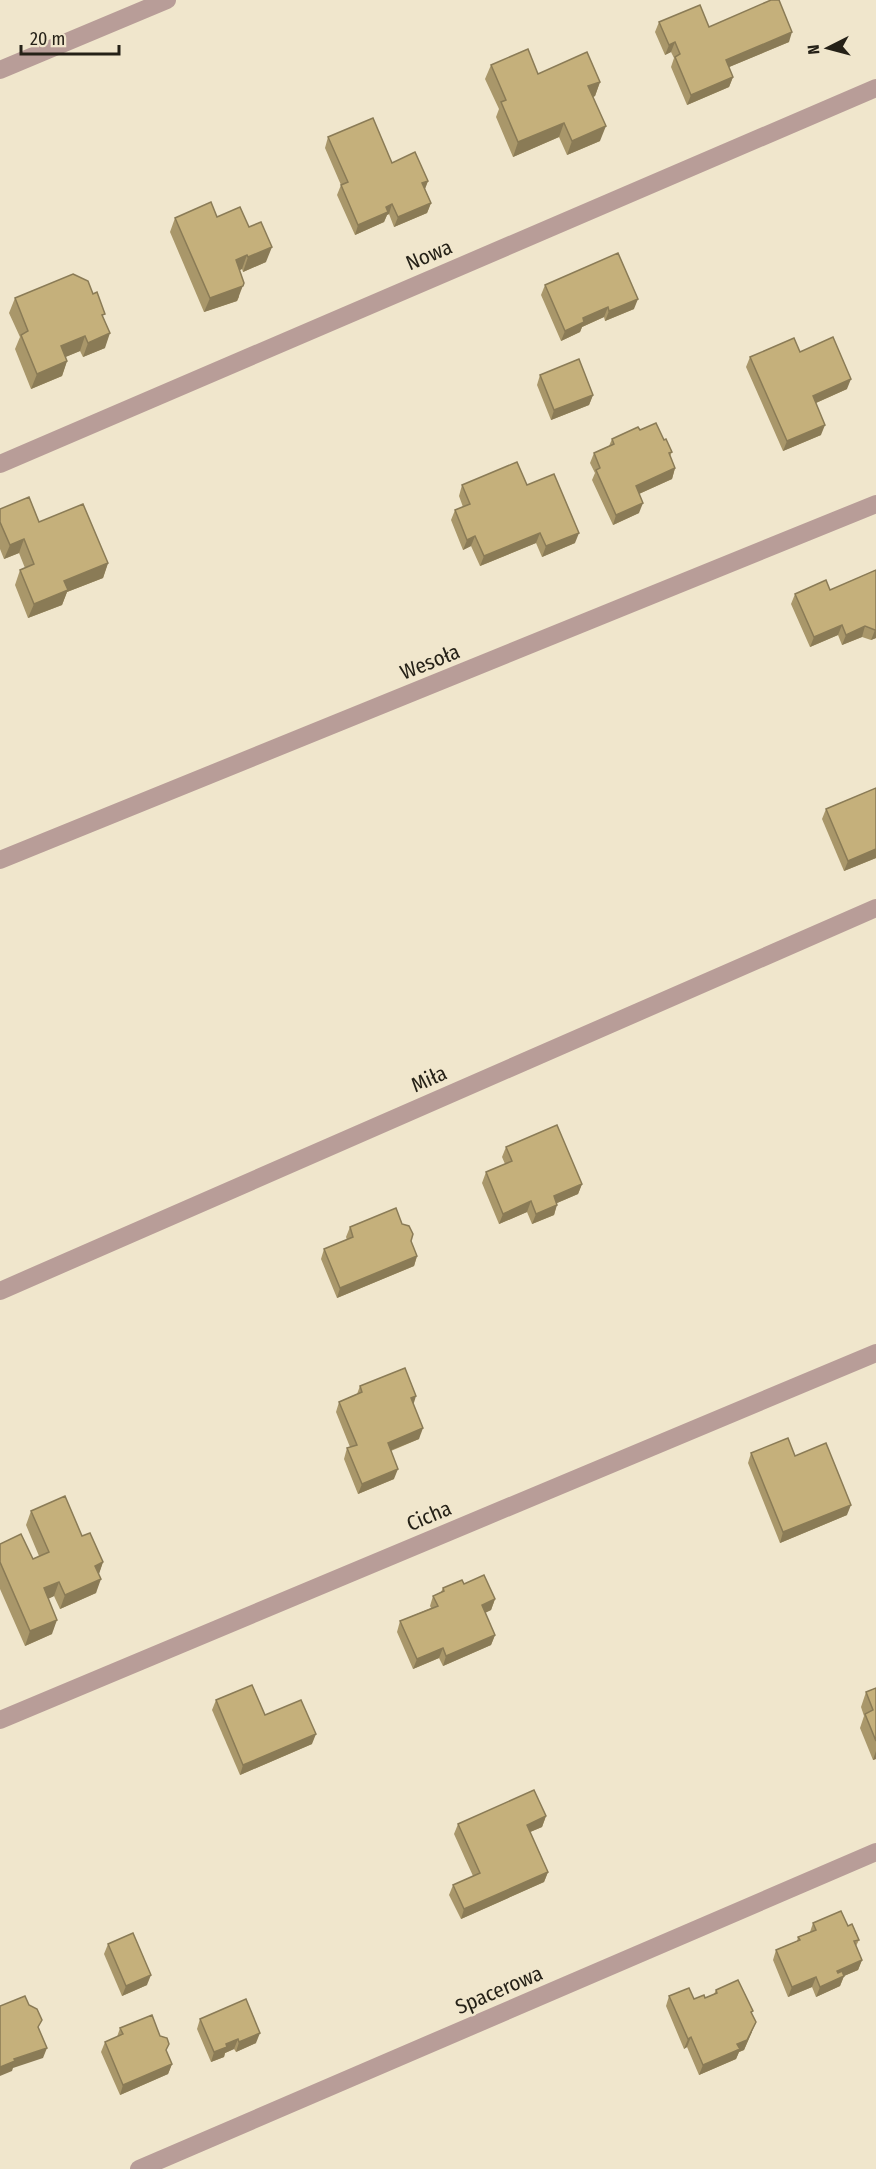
<svg xmlns="http://www.w3.org/2000/svg" width="876" height="2169" viewBox="0 0 876 2169" font-family="'Fira Sans Condensed',sans-serif">
	<style>
		.lines { fill: none; stroke-linecap: round; stroke-linejoin: round }
		.minor { stroke: #b89d98; stroke-width: 18 }
		.wall { fill: #a9976a }
		.shaded-wall { fill: #8a7b56 }
		.building { fill: #c5b07b; stroke: #8a7b56; stroke-width: 1.5 }
		.labels { text-anchor: middle; dominant-baseline: central; stroke-width: 5; stroke-linejoin: round; paint-order: stroke }
		.street-label { font-size: 21px; fill: #252117; stroke: #f0e6cc }
	</style>
	<rect width="100%" height="100%" fill="#f0e6cc"/>
	<g class="lines">
		<g class="minor">
			<polyline points="0,70 167,0"/>
			<polyline points="0,464 876,88"/>
			<polyline points="0,860 876,504"/>
			<polyline points="0,1291 876,908"/>
			<polyline points="0,1720 876,1353"/>
			<polyline points="139,2169 876,1852"/>
		</g>
	</g>
	<g class="wall">
		<polygon points="659,22 709,27 789,42 729,67 733,77 729,87 687,105 671,67 674,58 671,52 665,55 655,32"/>
		<polygon points="491,65 538,74 600,82 595,96 593,97 600,141 567,155 559,137 513,157 496,117 499,109 485,79"/>
		<polygon points="328,137 392,163 428,181 425,189 431,203 427,213 394,227 389,214 387,215 384,222 355,235 337,195 341,185 325,148"/>
		<polygon points="217,217 249,227 266,262 243,272 242,269 240,270 239,297 237,301 204,312 170,232 175,218"/>
		<polygon points="545,285 634,309 605,321 604,317 582,327 580,332 561,341 541,295"/>
		<polygon points="15,298 104,318 105,348 83,357 80,351 65,357 67,361 62,376 31,389 15,349 20,337 9,313"/>
		<polygon points="800,352 847,389 816,403 821,435 783,451 746,367 750,357"/>
		<polygon points="540,375 593,395 589,405 551,420 537,385"/>
		<polygon points="640,430 664,440 672,452 670,456 675,468 672,479 639,494 639,513 613,525 592,480 595,473 590,463 594,453 609,446 612,439"/>
		<polygon points="462,485 527,485 575,543 542,557 536,543 480,566 471,546 463,550 451,520 455,510 463,507 459,496"/>
		<polygon points="0,509 39,522 108,563 103,578 67,592 62,605 28,618 15,585 20,570 25,568 19,553 4,559 0,549"/>
		<polygon points="876,570 876,638 871,640 862,637 842,645 838,635 810,647 791,604 795,594 830,590"/>
		<polygon points="876,788 876,858 844,871 822,819 826,809"/>
		<polygon points="506,1147 582,1184 578,1194 557,1203 554,1215 532,1224 527,1212 499,1224 482,1183 486,1172 505,1164 502,1157"/>
		<polygon points="402,1224 411,1241 417,1256 414,1266 337,1298 321,1259 324,1249 347,1240 346,1237 350,1227"/>
		<polygon points="360,1386 413,1405 419,1439 391,1451 394,1479 358,1494 344,1459 347,1448 350,1447 336,1412 339,1402 357,1394"/>
		<polygon points="751,1453 795,1456 847,1515 780,1543 748,1463"/>
		<polygon points="31,1511 82,1536 103,1562 99,1573 96,1593 60,1609 54,1596 48,1599 52,1634 25,1646 0,1589 0,1544 33,1559 39,1556 26,1525"/>
		<polygon points="464,1584 495,1599 491,1610 485,1613 495,1635 491,1645 443,1666 439,1658 413,1669 397,1632 400,1621 431,1608 430,1606 433,1596 441,1592 443,1588"/>
		<polygon points="876,1688 876,1759 873,1760 860,1728 864,1716 861,1707 866,1692"/>
		<polygon points="216,1700 265,1715 312,1744 240,1775 212,1710"/>
		<polygon points="546,1816 542,1827 530,1832 548,1872 544,1882 461,1919 449,1895 453,1885 473,1876 454,1834 458,1824"/>
		<polygon points="813,1923 848,1926 859,1940 856,1946 862,1960 858,1970 844,1976 840,1986 816,1997 812,1987 788,1997 773,1960 776,1950 797,1941 798,1937 810,1932"/>
		<polygon points="108,1944 147,1985 122,1996 104,1954"/>
		<polygon points="716,1990 752,2014 752,2032 744,2050 739,2052 736,2059 699,2075 687,2047 684,2049 666,2006 669,1996 694,1999 705,1998 714,1994"/>
		<polygon points="200,2019 256,2043 236,2052 234,2049 225,2053 224,2057 211,2062 197,2029"/>
		<polygon points="120,2028 172,2064 168,2074 120,2095 101,2052 105,2042 117,2037"/>
	</g>
	<g class="shaded-wall">
		<polygon points="792,32 789,42 722,70 726,60"/>
		<polygon points="675,42 671,52 665,55 669,45"/>
		<polygon points="733,77 729,87 687,105 691,95"/>
		<polygon points="600,82 595,96 583,101 588,86"/>
		<polygon points="564,123 559,137 513,157 518,142"/>
		<polygon points="606,126 600,141 567,155 572,141"/>
		<polygon points="428,181 424,191 422,183"/>
		<polygon points="431,203 427,213 394,227 398,217"/>
		<polygon points="392,204 389,214 387,215 384,222 355,235 358,225 386,207"/>
		<polygon points="272,247 266,262 243,272 248,257"/>
		<polygon points="247,255 242,269 231,274 236,260"/>
		<polygon points="244,283 237,301 204,312 210,298"/>
		<polygon points="638,299 634,309 605,321 609,311"/>
		<polygon points="608,307 604,317 582,327 580,332 561,341 565,331 583,318"/>
		<polygon points="110,333 105,348 83,357 88,343"/>
		<polygon points="85,336 80,351 56,361 61,346"/>
		<polygon points="67,361 62,376 31,389 37,374"/>
		<polygon points="851,379 847,389 809,406 813,396"/>
		<polygon points="593,395 589,405 551,420 554,410"/>
		<polygon points="825,425 821,435 783,451 787,441"/>
		<polygon points="675,468 672,479 632,497 636,486"/>
		<polygon points="643,503 639,513 613,525 616,515"/>
		<polygon points="540,533 536,543 480,566 484,556"/>
		<polygon points="579,533 575,543 542,557 546,546"/>
		<polygon points="475,536 471,546 463,550 467,540"/>
		<polygon points="24,539 19,553 4,559 10,545"/>
		<polygon points="108,563 103,578 67,592 62,605 28,618 34,604 64,581"/>
		<polygon points="842,625 838,635 810,647 814,637"/>
		<polygon points="865,626 862,637 842,645 846,635"/>
		<polygon points="875,630 876,630 876,638 871,640"/>
		<polygon points="876,849 876,858 844,871 848,861"/>
		<polygon points="582,1184 578,1194 550,1206 554,1196"/>
		<polygon points="531,1201 527,1212 499,1224 503,1214"/>
		<polygon points="557,1205 554,1215 532,1224 536,1214"/>
		<polygon points="417,1256 414,1266 337,1298 340,1288"/>
		<polygon points="416,1396 413,1406 411,1398"/>
		<polygon points="423,1428 419,1439 384,1453 388,1443"/>
		<polygon points="398,1469 394,1479 358,1494 362,1484"/>
		<polygon points="851,1505 847,1515 780,1543 783,1532"/>
		<polygon points="103,1562 98,1577 95,1566"/>
		<polygon points="101,1579 96,1593 60,1609 65,1595"/>
		<polygon points="59,1582 54,1596 39,1603 44,1588"/>
		<polygon points="495,1599 491,1610 478,1616 482,1605"/>
		<polygon points="57,1620 52,1634 25,1646 30,1631"/>
		<polygon points="495,1635 491,1645 443,1666 446,1656"/>
		<polygon points="443,1648 439,1658 413,1669 417,1659"/>
		<polygon points="316,1734 312,1744 240,1775 243,1765"/>
		<polygon points="876,1751 876,1759 873,1760"/>
		<polygon points="546,1816 542,1827 523,1835 527,1825"/>
		<polygon points="548,1872 544,1882 461,1919 464,1909"/>
		<polygon points="862,1960 858,1970 844,1976 840,1986 816,1997 820,1987 837,1971"/>
		<polygon points="151,1975 147,1985 122,1996 126,1986"/>
		<polygon points="816,1977 812,1987 788,1997 792,1987"/>
		<polygon points="756,2022 744,2050 739,2052 736,2059 699,2075 703,2065 737,2044"/>
		<polygon points="260,2033 256,2043 236,2052 239,2042"/>
		<polygon points="691,2037 687,2047 684,2049 688,2039"/>
		<polygon points="238,2039 234,2049 225,2053 224,2057 211,2062 214,2052 226,2044"/>
		<polygon points="47,2048 43,2058 13,2068 12,2071 0,2076 0,2067 14,2059"/>
		<polygon points="172,2064 168,2074 120,2095 123,2085"/>
	</g>
	<g class="building">
		<polygon points="771,0 779,0 792,32 726,60 733,77 691,95 675,57 680,54 675,42 669,45 659,22 700,5 709,27"/>
		<polygon points="528,49 538,74 587,52 600,82 588,86 606,126 572,141 564,123 518,142 501,102 506,100 491,65"/>
		<polygon points="373,118 392,163 415,152 428,181 422,183 431,203 398,217 392,204 386,207 388,212 358,225 341,185 348,182 328,137"/>
		<polygon points="211,202 217,217 240,207 249,227 261,222 272,247 248,257 247,255 236,260 244,283 243,286 210,298 175,218"/>
		<polygon points="618,253 638,299 609,311 608,307 583,318 584,322 565,331 545,285"/>
		<polygon points="73,274 88,281 93,294 97,292 105,314 102,315 110,333 88,343 85,336 61,346 67,361 37,374 21,335 28,331 15,298"/>
		<polygon points="833,337 851,379 813,396 825,425 787,441 750,357 794,338 800,352"/>
		<polygon points="579,359 593,395 554,410 540,375"/>
		<polygon points="656,423 664,440 666,439 672,452 669,453 675,468 636,486 643,503 616,515 596,470 600,468 594,453 614,444 612,439 638,427 640,430"/>
		<polygon points="517,462 527,485 554,474 579,533 546,546 540,533 484,556 475,536 467,540 455,510 470,504 462,485"/>
		<polygon points="29,497 39,522 83,504 108,563 64,581 68,590 34,604 20,570 34,564 24,539 10,545 0,522 0,509"/>
		<polygon points="876,570 876,630 875,630 865,626 846,635 842,625 814,637 795,594 826,580 830,590"/>
		<polygon points="876,788 876,849 848,861 826,809"/>
		<polygon points="557,1125 582,1184 554,1196 557,1205 536,1214 531,1201 503,1214 486,1172 512,1161 506,1147"/>
		<polygon points="396,1208 402,1224 409,1226 413,1234 411,1241 417,1256 340,1288 324,1249 353,1237 350,1227"/>
		<polygon points="405,1368 416,1396 411,1398 423,1428 388,1443 398,1469 362,1484 347,1448 357,1445 339,1402 362,1392 360,1386"/>
		<polygon points="788,1438 795,1456 826,1443 851,1505 783,1532 751,1453"/>
		<polygon points="65,1496 82,1536 90,1533 103,1562 95,1566 101,1579 65,1595 59,1582 44,1588 57,1620 30,1631 0,1562 0,1544 21,1534 33,1559 49,1552 31,1511"/>
		<polygon points="484,1575 495,1599 482,1605 495,1635 446,1656 443,1648 417,1659 400,1621 438,1606 433,1596 444,1591 443,1588 462,1580 464,1584"/>
		<polygon points="252,1685 265,1715 301,1700 316,1734 243,1765 216,1700"/>
		<polygon points="876,1688 876,1741 865,1714 873,1710 866,1692"/>
		<polygon points="534,1790 546,1816 527,1825 548,1872 464,1909 453,1885 480,1873 458,1824"/>
		<polygon points="841,1911 848,1926 852,1924 859,1940 854,1941 862,1960 837,1971 838,1973 842,1971 844,1976 820,1987 816,1977 792,1987 776,1950 800,1940 798,1937 816,1930 813,1923"/>
		<polygon points="133,1933 151,1975 126,1986 108,1944"/>
		<polygon points="738,1980 753,2011 751,2012 756,2022 747,2040 737,2044 740,2049 703,2065 691,2037 688,2039 669,1996 689,1988 694,1999 704,1995 705,1998 717,1993 716,1990"/>
		<polygon points="25,1996 29,2005 37,2009 42,2020 38,2027 47,2048 14,2059 15,2061 0,2067 0,2006"/>
		<polygon points="246,1999 260,2033 239,2042 238,2039 226,2044 227,2047 214,2052 200,2019"/>
		<polygon points="152,2015 160,2036 167,2038 169,2044 166,2050 172,2064 123,2085 105,2042 123,2034 120,2028"/>
	</g>
	<g class="labels">
		<g class="street-label">
			<text transform="translate(429 255) rotate(-23)">Nowa</text>
			<text transform="translate(430 662) rotate(-22)">Wesoła</text>
			<text transform="translate(429 1079) rotate(-24)">Miła</text>
			<text transform="translate(429 1516) rotate(-23)">Cicha</text>
			<text transform="translate(499 1990) rotate(-23)">Spacerowa</text>
		</g>
	</g>
	<g transform="translate(828 48) rotate(264)" stroke="#f0e6cc" stroke-width="4.5" paint-order="stroke">
	<path d="M0-4.5L10 22L0 15L-10 22Z" fill="#252117"/>
	<text y="-9" font-size="16" font-weight="bold" text-anchor="middle" fill="#252117">N</text>
	</g>
	<path d="M21 45v9h98v-9" fill="none" stroke="#252117" stroke-width="3"/>
	<text x="30" y="45" font-size="18" fill="#252117" stroke="#f0e6cc" stroke-width="4.5" paint-order="stroke">20 m</text>
</svg>
